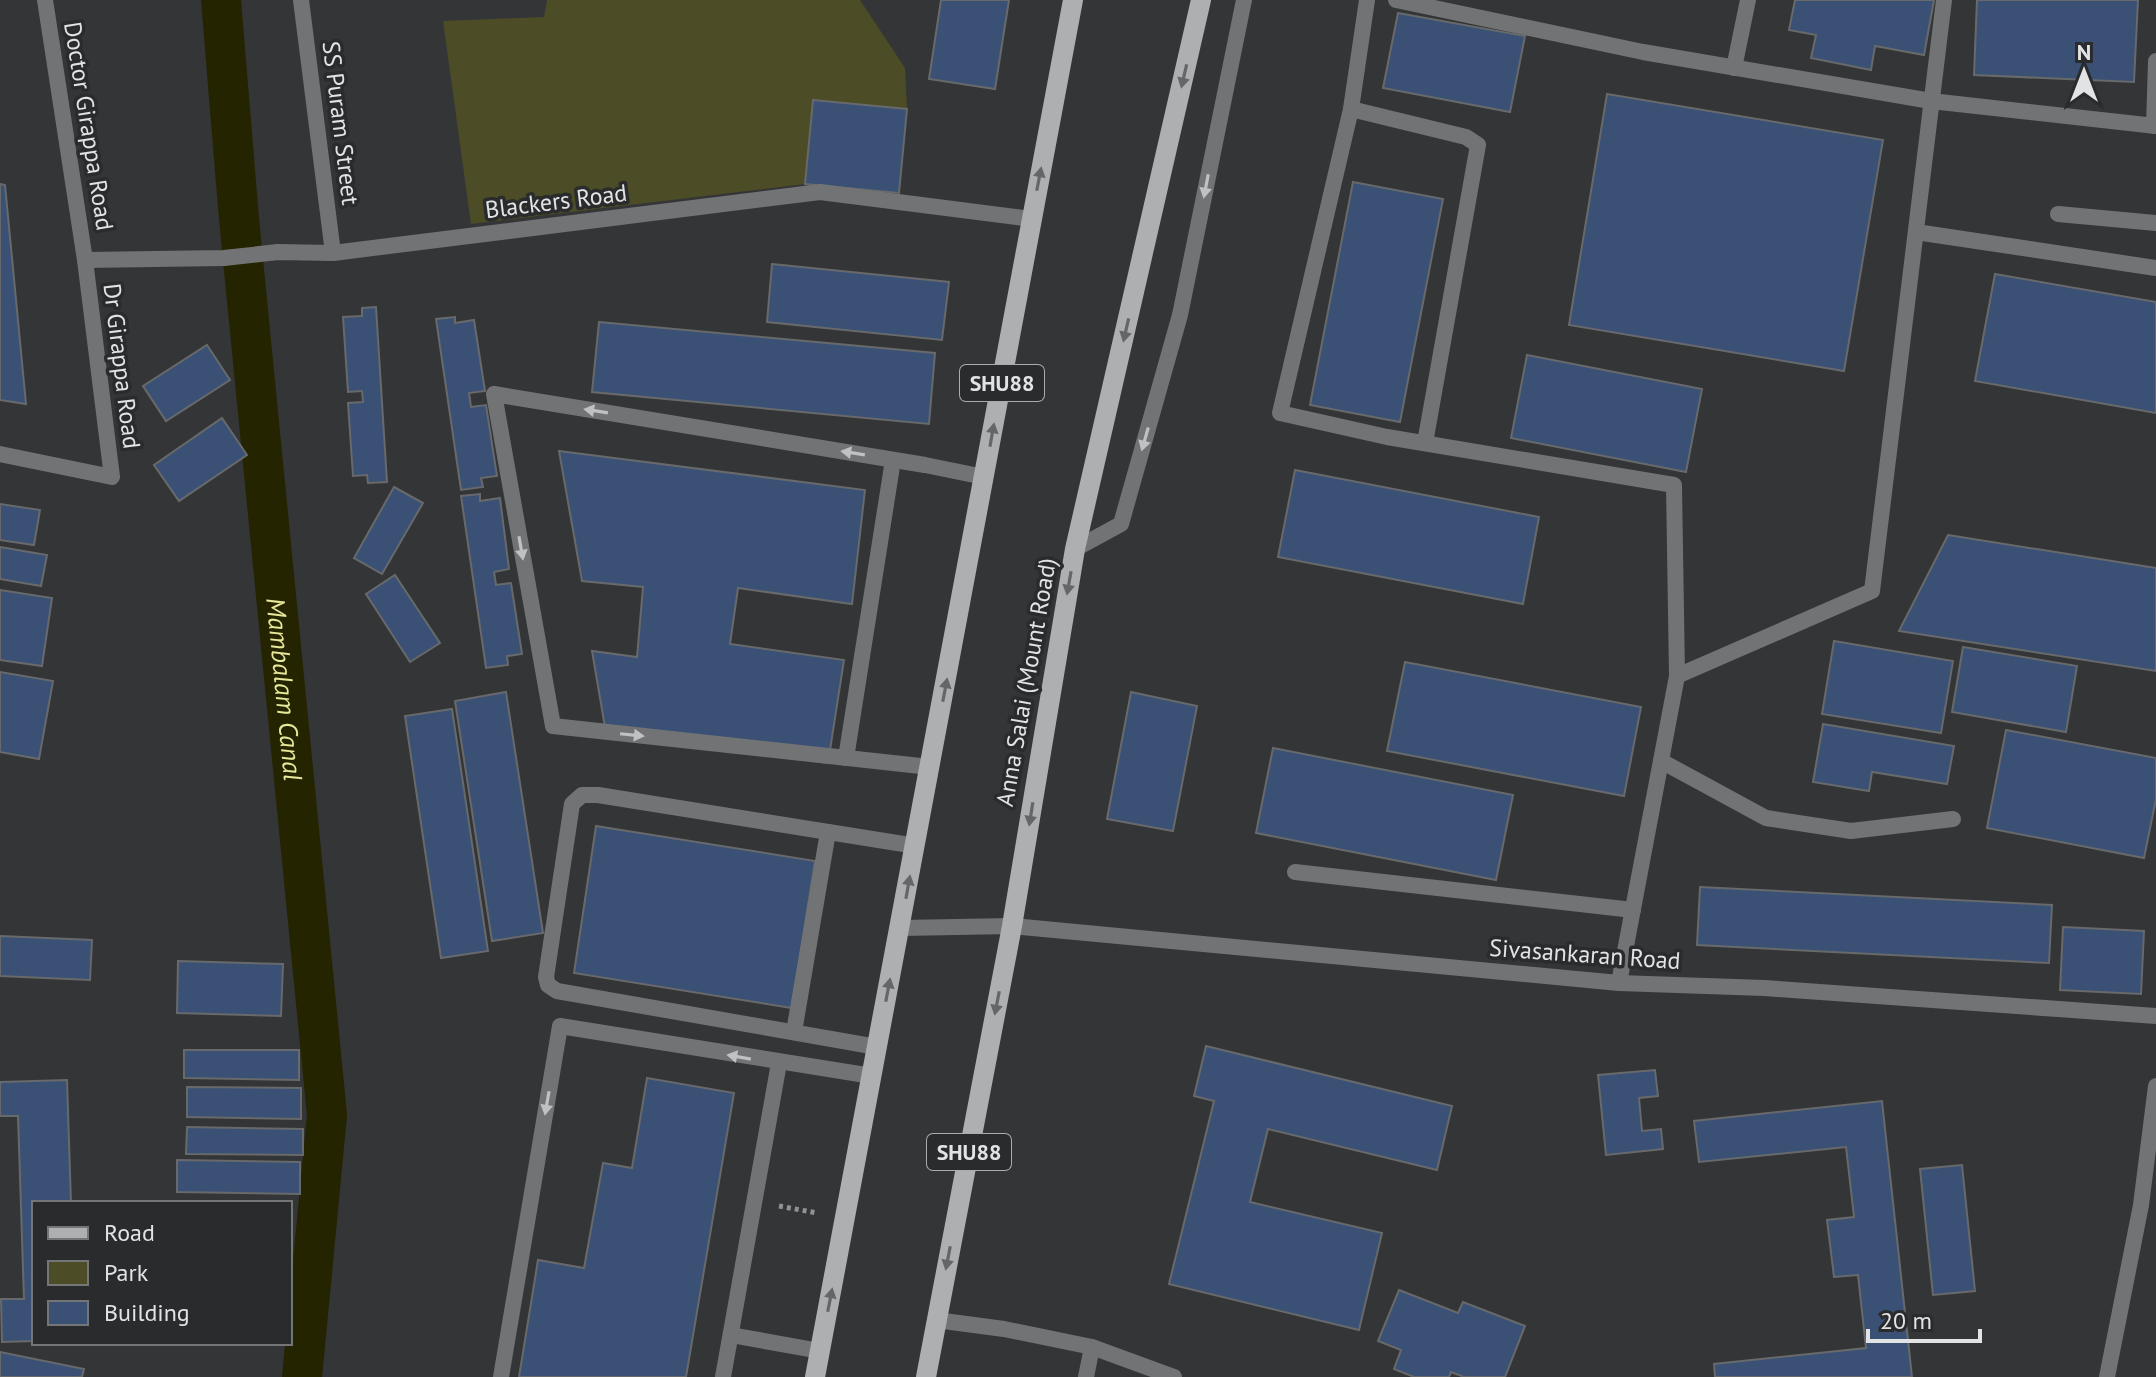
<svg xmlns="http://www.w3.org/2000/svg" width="2156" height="1377" viewBox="0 0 2156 1377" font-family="'PT Sans',sans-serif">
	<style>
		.green { fill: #4c4c26 }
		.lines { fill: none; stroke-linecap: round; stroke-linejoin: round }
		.canal { stroke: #252401; stroke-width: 40 }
		.building { fill: #3a5175; stroke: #67696b; stroke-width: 2 }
		.path { stroke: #919294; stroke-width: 5; stroke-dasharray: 4 4; stroke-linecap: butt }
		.service { stroke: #727374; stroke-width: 16 }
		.minor { stroke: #727374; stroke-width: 16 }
		.primary { stroke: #aeafb1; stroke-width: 20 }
		.oneway { fill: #656668 }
		.oneway2 { fill: #c0c1c2 }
		.labels { text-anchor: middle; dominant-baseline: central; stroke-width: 7; stroke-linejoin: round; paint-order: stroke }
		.shield { fill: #2a2b2d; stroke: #abacad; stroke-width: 2 }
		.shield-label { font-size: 22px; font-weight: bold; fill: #e2e3e4 }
		.street-label { font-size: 24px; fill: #e2e3e4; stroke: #2a2b2d }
		.water-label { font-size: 26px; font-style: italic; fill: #e8e89b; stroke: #2a2b2d }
	</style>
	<rect width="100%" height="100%" fill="#343537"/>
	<polygon class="green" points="547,0 860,0 905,68 907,109 813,100 805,184 471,224 443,21 544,17"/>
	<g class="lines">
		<path class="canal" id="s1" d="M221,0l18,219 88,896 -25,262"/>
	</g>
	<g class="building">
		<polygon points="941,0 1009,0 995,89 929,79"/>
		<polygon points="1795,0 1934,0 1924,55 1875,46 1871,70 1811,58 1816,35 1789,30"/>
		<polygon points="1977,0 2138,0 2134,82 1974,75"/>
		<polygon points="1398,13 1525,36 1510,112 1383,88"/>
		<polygon points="1607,94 1883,140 1844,371 1569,325"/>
		<polygon points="813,100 907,109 899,193 805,184"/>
		<polygon points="1353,182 1443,199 1400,422 1310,405"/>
		<polygon points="0,184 5,185 26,404 0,400"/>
		<polygon points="772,264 949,282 942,340 767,322"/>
		<polygon points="1995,274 2156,302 2156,413 1975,381"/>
		<polygon points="376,307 387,482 368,483 367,475 353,476 348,403 363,402 362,391 348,392 343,317 362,316 362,308"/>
		<polygon points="455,317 455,323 474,320 485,391 469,393 471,407 486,405 497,476 481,478 483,487 461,490 436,319"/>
		<polygon points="599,322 935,353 929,424 592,392"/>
		<polygon points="207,345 230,380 166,421 143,386"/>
		<polygon points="1527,355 1702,389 1686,472 1511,438"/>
		<polygon points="222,418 247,455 179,501 154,465"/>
		<polygon points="559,451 865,490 852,604 738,588 730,644 844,660 828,763 606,733 592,651 637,657 643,587 582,581"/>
		<polygon points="1295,470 1539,517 1523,604 1278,557"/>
		<polygon points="394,487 423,503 382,574 354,558"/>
		<polygon points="480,494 480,501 500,498 509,569 494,572 496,585 511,583 522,654 507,656 508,665 486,668 461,496"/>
		<polygon points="0,504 40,510 34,545 0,540"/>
		<polygon points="1948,535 2156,568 2156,671 1899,631"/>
		<polygon points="0,547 47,555 41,586 0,579"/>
		<polygon points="395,575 440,643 410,662 366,594"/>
		<polygon points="0,590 52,598 42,666 0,660"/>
		<polygon points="1834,641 1953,661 1941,733 1822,714"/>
		<polygon points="1963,647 2077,666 2066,732 1952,712"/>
		<polygon points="1405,662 1641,707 1624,796 1387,751"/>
		<polygon points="0,672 53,681 39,759 0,752"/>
		<polygon points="506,692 543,933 492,941 455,701"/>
		<polygon points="1131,692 1197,706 1173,831 1107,819"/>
		<polygon points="452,709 488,951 441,958 405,716"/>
		<polygon points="1823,724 1954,746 1947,784 1872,772 1869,791 1813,782"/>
		<polygon points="2006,730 2156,758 2156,799 2144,858 1987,828"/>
		<polygon points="1273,748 1513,795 1496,880 1256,833"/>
		<polygon points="596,826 815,861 792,1008 574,973"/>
		<polygon points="1700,887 2052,905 2049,963 1697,945"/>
		<polygon points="2063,927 2144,931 2141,994 2060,990"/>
		<polygon points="0,936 92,940 90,980 0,976"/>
		<polygon points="178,961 283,964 281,1016 177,1013"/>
		<polygon points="1206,1046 1452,1106 1437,1170 1268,1129 1250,1202 1382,1233 1359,1330 1169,1284 1214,1101 1194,1096"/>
		<polygon points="184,1050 299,1050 299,1080 184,1078"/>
		<polygon points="1655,1070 1658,1096 1639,1098 1642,1131 1661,1129 1663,1149 1606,1155 1598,1075"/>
		<polygon points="647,1078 734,1093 686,1377 519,1377 538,1260 584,1268 603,1163 632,1168"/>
		<polygon points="67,1080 71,1203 34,1203 34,1341 2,1342 1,1299 24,1299 18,1116 0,1116 0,1082"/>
		<polygon points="187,1087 301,1088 301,1119 187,1117"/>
		<polygon points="1882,1101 1912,1377 1715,1377 1714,1364 1866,1348 1858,1275 1834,1277 1827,1220 1854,1217 1846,1147 1699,1162 1694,1121"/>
		<polygon points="187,1127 303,1129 303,1155 186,1154"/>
		<polygon points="177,1160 300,1162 300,1194 177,1192"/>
		<polygon points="1962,1165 1975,1291 1933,1295 1920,1169"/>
		<polygon points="1399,1290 1458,1313 1463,1302 1525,1326 1505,1377 1464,1377 1451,1372 1449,1377 1414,1377 1394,1369 1401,1350 1378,1341"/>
		<polygon points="0,1352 84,1369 82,1377 0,1377"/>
	</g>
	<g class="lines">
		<polyline class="path" points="779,1206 817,1213"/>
		<g class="service">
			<polyline points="1367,0 1351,109 1466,137 1478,145 1425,443"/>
			<polyline points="1396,0 1643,52 1931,101 2156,126"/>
			<polyline points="1734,68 1748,0"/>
			<polyline points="1351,109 1280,413 1387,437 1674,485 1677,676 1619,983"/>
			<polyline points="2154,126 2156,61"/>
			<polyline points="2058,214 2156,223"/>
			<polyline points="1916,232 2156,268"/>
			<polyline points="1075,549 1121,524 1180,315 1244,0"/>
			<polyline points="1677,676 1872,591 1944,0"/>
			<polyline points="846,758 893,460"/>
			<polyline points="1661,761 1766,818 1851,831 1953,819"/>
			<polyline points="930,767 553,726 494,394 925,465 984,477"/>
			<polyline points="1295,872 1633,910"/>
			<polyline points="794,1032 828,832"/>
			<polyline points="877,1047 557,991 548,985 546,977 572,804 582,795 598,795 916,846"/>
			<polyline points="936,1320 1004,1329 1092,1347 1174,1377"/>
			<polyline points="731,1335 820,1351"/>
			<polyline points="501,1377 560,1026 872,1076"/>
			<polyline points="723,1377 779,1063"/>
			<polyline points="1086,1377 1092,1347"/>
			<polyline points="2107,1377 2141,1205 2156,1086"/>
		</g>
		<g class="minor">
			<polyline points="301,0 333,253"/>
			<polyline points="85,260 224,258 278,252 333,253 820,192 1032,219"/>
			<polyline points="0,454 112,477 85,260 45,0"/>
			<polyline points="901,928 1012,926 1619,983 1764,988 2156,1016"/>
		</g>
		<g class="primary">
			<polyline points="815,1377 1073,0"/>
			<polyline points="926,1377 1012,926 1075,549 1201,0"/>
		</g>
	</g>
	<defs><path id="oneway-solid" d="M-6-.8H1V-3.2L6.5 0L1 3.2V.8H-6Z" transform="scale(2)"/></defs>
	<g class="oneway">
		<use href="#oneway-solid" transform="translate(1184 76) rotate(103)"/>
		<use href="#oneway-solid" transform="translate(1039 179) rotate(-79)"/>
		<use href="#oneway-solid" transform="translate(1126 330) rotate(103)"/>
		<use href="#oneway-solid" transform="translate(992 435) rotate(-80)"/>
		<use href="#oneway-solid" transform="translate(1069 583) rotate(100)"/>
		<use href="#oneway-solid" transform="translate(945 690) rotate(-79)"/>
		<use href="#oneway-solid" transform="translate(1031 814) rotate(99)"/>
		<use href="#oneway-solid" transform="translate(908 887) rotate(-80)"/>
		<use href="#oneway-solid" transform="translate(888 990) rotate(-79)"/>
		<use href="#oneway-solid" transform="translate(997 1003) rotate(101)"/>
		<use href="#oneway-solid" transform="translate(948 1258) rotate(101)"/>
		<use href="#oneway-solid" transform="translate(830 1300) rotate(-79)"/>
	</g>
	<g class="oneway2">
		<use href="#oneway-solid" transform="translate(1206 186) rotate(101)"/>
		<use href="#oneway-solid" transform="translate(596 411) rotate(-171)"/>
		<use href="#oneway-solid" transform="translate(1145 439) rotate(106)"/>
		<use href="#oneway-solid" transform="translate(853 453) rotate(-171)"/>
		<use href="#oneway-solid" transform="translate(521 548) rotate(80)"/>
		<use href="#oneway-solid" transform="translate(632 735) rotate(6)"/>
		<use href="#oneway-solid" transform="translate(739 1057) rotate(-170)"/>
		<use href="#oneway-solid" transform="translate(547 1103) rotate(100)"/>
	</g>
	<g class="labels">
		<g class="shield">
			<rect x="960" y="365" width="84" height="36" rx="6"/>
			<rect x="927" y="1134" width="84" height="36" rx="6"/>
		</g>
		<g class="shield-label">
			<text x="1002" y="383">SHU88</text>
			<text x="969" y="1152">SHU88</text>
		</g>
		<g class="street-label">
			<text transform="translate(341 123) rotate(83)">SS Puram Street</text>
			<text transform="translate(89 126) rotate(81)">Doctor Girappa Road</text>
			<text transform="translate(556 201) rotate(-7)">Blackers Road</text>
			<text transform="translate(122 366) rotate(83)">Dr Girappa Road</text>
			<text transform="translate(1026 682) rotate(-80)">Anna Salai (Mount Road)</text>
			<text transform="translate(1585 954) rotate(4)">Sivasankaran Road</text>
		</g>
		<g class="water-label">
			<text stroke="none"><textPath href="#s1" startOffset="692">Mambalam Canal</textPath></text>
		</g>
	</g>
	<rect x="32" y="1201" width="260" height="144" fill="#2a2b2d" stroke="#747576" stroke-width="2"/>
	<rect x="48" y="1227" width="40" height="12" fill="#aeafb1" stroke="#747576" stroke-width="2"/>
	<text x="104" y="1241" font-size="24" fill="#e2e3e4">Road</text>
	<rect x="48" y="1261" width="40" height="24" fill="#4c4c26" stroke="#747576" stroke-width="2"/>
	<text x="104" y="1281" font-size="24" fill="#e2e3e4">Park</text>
	<rect x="48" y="1301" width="40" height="24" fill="#3a5175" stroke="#747576" stroke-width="2"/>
	<text x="104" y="1321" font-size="24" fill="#e2e3e4">Building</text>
	<g transform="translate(2084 72)" stroke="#2a2b2d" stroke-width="6" paint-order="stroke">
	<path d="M0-6L14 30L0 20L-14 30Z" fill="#e2e3e4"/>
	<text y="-12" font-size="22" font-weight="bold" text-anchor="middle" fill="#e2e3e4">N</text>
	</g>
	<path d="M1868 1329v12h112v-12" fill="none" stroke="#e2e3e4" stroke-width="4"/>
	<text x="1880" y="1329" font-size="24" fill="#e2e3e4" stroke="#2a2b2d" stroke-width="6" paint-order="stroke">20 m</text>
</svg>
